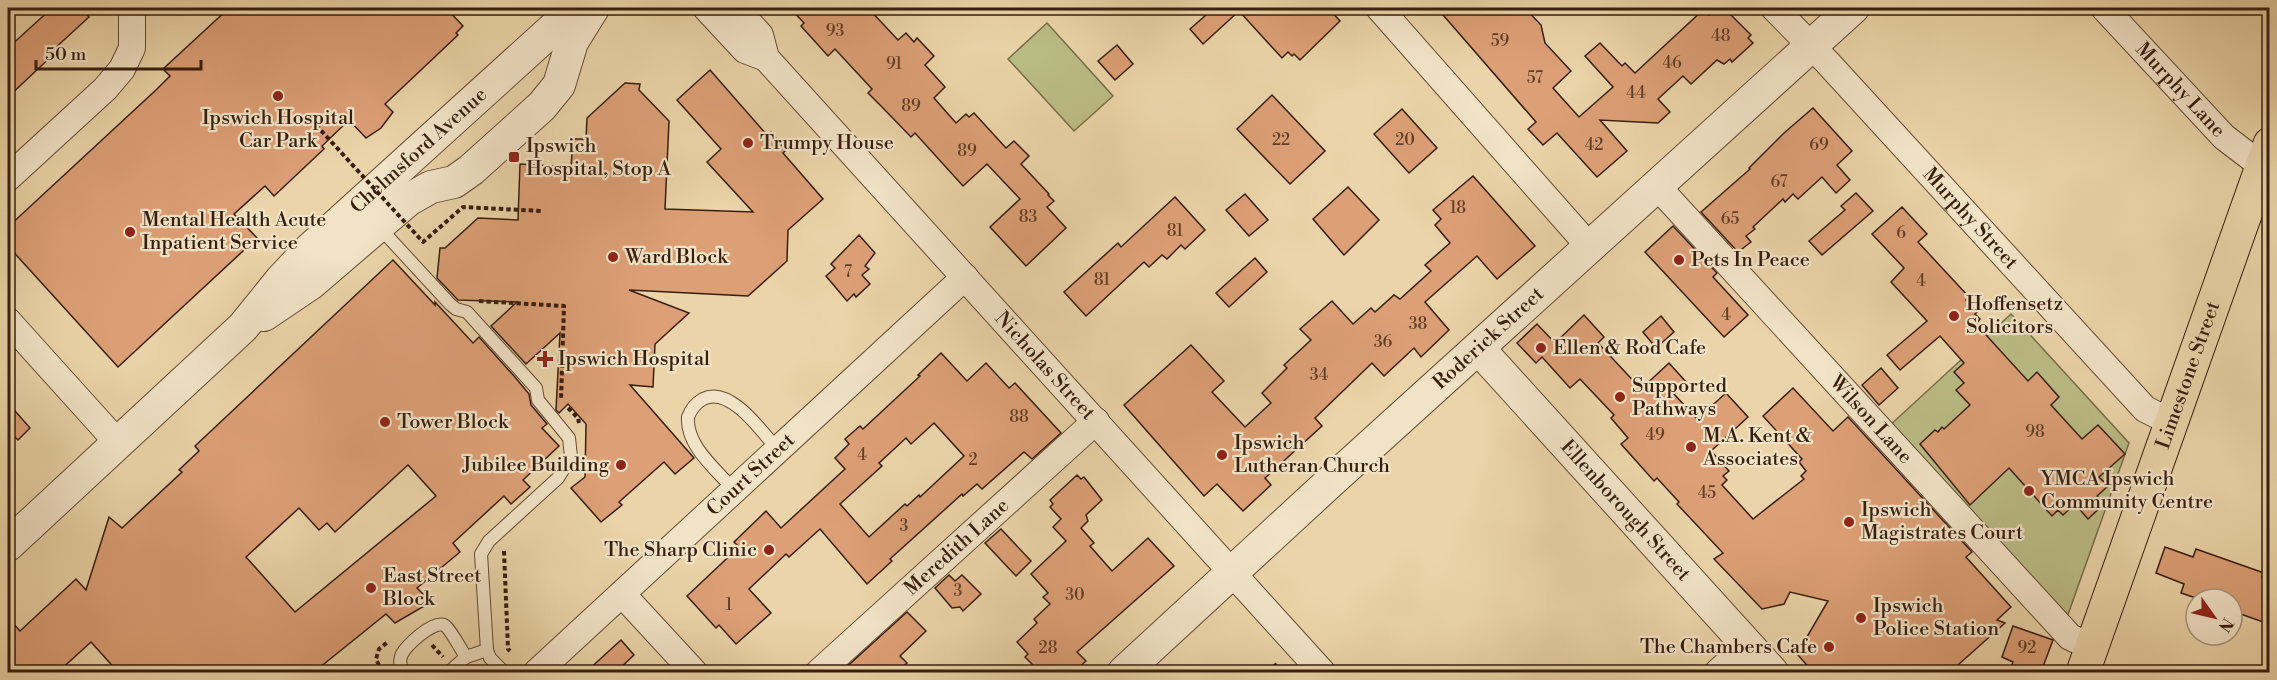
<svg xmlns="http://www.w3.org/2000/svg" width="2277" height="680" viewBox="0 0 2277 680" font-family="'Libre Bodoni',serif">
	<style>
		.green { fill: #bbbc86; stroke: #796d49; stroke-width: 1.5 }
		.building { fill: #dd9f76; stroke: #371e0c; stroke-width: 1.5; fill-rule: evenodd }
		.lines { fill: none; stroke-linecap: round; stroke-linejoin: round }
		.service-casing { stroke: #644c33; stroke-width: 14 }
		.minor-casing { stroke: #644c33; stroke-width: 28 }
		.tertiary-casing { stroke: #644c33; stroke-width: 34 }
		.primary-casing { stroke: #371e0c; stroke-width: 35 }
		.path { stroke: #371e0c; stroke-width: 4; stroke-dasharray: 4.5 3; stroke-linecap: butt }
		.service { stroke: #f2e3c7; stroke-width: 12 }
		.minor { stroke: #f2e3c7; stroke-width: 26 }
		.tertiary { stroke: #f2e3c7; stroke-width: 32 }
		.primary { stroke: #ebd4a9; stroke-width: 33 }
		.path-bridge { stroke: #371e0c; stroke-width: 4; stroke-dasharray: 4.5 3; stroke-linecap: butt }
		.poi-dot { fill: #8f2418; stroke: #f2e3c7; stroke-width: 2 }
		.labels { text-anchor: middle; dominant-baseline: central; stroke-width: 4.5; stroke-linejoin: round; paint-order: stroke }
		.number-label { font-size: 16px; fill: #603e26 }
		.street-label { font-size: 20px; fill: #371e0c; stroke: #f2e3c7 }
		.poi-label { font-size: 20px; fill: #371e0c; stroke: #f2e3c7; text-anchor: start }
	</style>
	<rect width="100%" height="100%" fill="#ebd4a9"/>
	<filter id="stains"><feTurbulence type="fractalNoise" baseFrequency=".00333" numOctaves="4"/><feColorMatrix values="0 0 0 0 .2 0 0 0 0 .09 0 0 0 0 .02 0 0 0 .5 -.17"/></filter>
	<radialGradient id="worn" r=".72"><stop offset=".6" stop-color="#630" stop-opacity="0"/><stop offset="1" stop-color="#630" stop-opacity=".3"/></radialGradient>
	<g class="green">
		<polygon points="1047,23 1113,96 1074,131 1008,59"/>
		<polygon points="2011,314 2129,443 2066,620 1888,427"/>
	</g>
	<g class="building">
		<polygon points="52,8 81,8 89,17 53,50 55,53 8,97 8,48"/>
		<polygon points="229,8 446,8 463,26 456,33 458,35 385,104 393,112 381,128 366,138 349,120 322,146 324,149 274,196 265,186 234,214 257,238 118,367 8,246 8,227 157,89 170,76 163,69"/>
		<polygon points="790,8 868,8 898,40 906,33 914,42 917,38 934,56 925,65 945,87 934,98 956,123 966,114 969,117 974,113 1006,148 1014,141 1029,156 1021,164 1049,194 1048,195 1054,201 1047,207 1066,228 1026,266 990,227 1020,199 987,164 963,186 915,133 911,137 881,106 868,93 872,89 835,49 828,56 801,26 804,23"/>
		<polygon points="1214,8 1305,8 1311,13 1317,8 1328,8 1340,21 1300,60 1294,54 1292,56 1288,52 1282,58 1239,11 1203,44 1190,29"/>
		<polygon points="1437,8 1525,8 1541,25 1545,43 1571,71 1553,88 1579,117 1613,87 1585,56 1600,43 1622,66 1625,63 1635,73 1703,10 1709,15 1717,8 1724,8 1751,35 1748,38 1753,43 1732,62 1730,59 1724,64 1717,60 1691,84 1683,76 1658,99 1670,112 1658,123 1600,120 1627,151 1597,177 1557,133 1543,145 1528,129 1536,122"/>
		<polygon points="1117,45 1133,64 1115,80 1098,61"/>
		<polygon points="710,70 767,135 771,132 786,150 783,153 823,199 788,230 787,261 748,296 629,290 689,313 655,344 653,387 630,385 694,458 675,474 664,462 619,502 622,505 601,522 571,488 585,477 586,424 568,404 559,413 556,410 560,333 526,364 491,326 517,302 458,300 437,278 440,248 445,248 478,218 518,220 520,164 571,167 573,139 586,139 587,118 625,83 640,84 639,90 669,121 665,209 753,212 707,162 721,149 677,100"/>
		<polygon points="1272,95 1325,151 1290,184 1237,129"/>
		<polygon points="1813,108 1852,151 1837,165 1850,180 1836,193 1822,177 1798,199 1793,194 1785,202 1783,199 1753,227 1755,229 1746,236 1751,242 1738,252 1701,212 1750,169 1749,168 1784,133"/>
		<polygon points="1402,109 1437,148 1409,173 1374,134"/>
		<polygon points="1473,176 1535,246 1497,279 1477,256 1425,302 1449,330 1421,357 1414,348 1384,376 1372,363 1315,418 1322,426 1265,478 1271,485 1243,511 1217,484 1204,496 1124,405 1191,345 1224,381 1212,392 1245,427 1271,403 1262,393 1287,368 1284,365 1311,340 1300,329 1332,301 1353,324 1371,308 1375,312 1394,295 1400,299 1431,271 1425,265 1450,243 1435,225 1441,219 1433,210"/>
		<polygon points="1348,187 1379,220 1344,255 1313,219"/>
		<polygon points="1856,193 1873,211 1822,255 1809,241 1845,210 1841,206"/>
		<polygon points="1245,194 1268,220 1249,236 1226,210"/>
		<polygon points="1175,197 1205,230 1185,249 1181,245 1167,259 1162,255 1149,267 1144,262 1086,316 1064,292 1118,243 1121,247"/>
		<polygon points="1902,207 1927,234 1918,242 1969,297 1966,300 1977,312 1975,314 1980,319 1976,324 2028,381 2037,372 2059,397 2051,405 2082,439 2098,425 2125,454 2099,477 2108,486 2097,496 2104,504 2088,519 2075,504 2063,515 2058,510 2052,516 2009,468 1970,505 1920,444 1935,430 1938,432 1942,427 1944,429 1970,405 1956,390 1964,383 1954,372 1964,363 1940,336 1900,370 1887,355 1927,321 1891,282 1904,268 1872,234"/>
		<polygon points="1673,226 1717,273 1713,277 1748,315 1724,337 1645,252"/>
		<polygon points="859,235 875,253 865,266 869,269 862,275 870,284 856,297 854,294 847,301 826,276 835,268 831,264"/>
		<polygon points="1255,258 1267,272 1229,307 1216,293"/>
		<path d="M393,260l42,45v-3l38,41 6,-6 35,39 15,18 2,11 16,19 -5,4 17,18 -36,34 7,7 -19,17 -7,-8 -51,47 7,9 -43,36 14,14 -36,21 -9,-9 -72,58h-196l-27,-30 -33,30h-50v-54l12,13 56,-52 10,11 23,-73 13,11 60,-56 -3,-2 20,-19 -4,-5zM408,465l28,31 -141,116 -49,-55 53,-49 20,22 8,-7 8,9z"/>
		<polygon points="1584,315 1604,337 1598,343 1641,389 1669,363 1687,383 1674,394 1697,419 1726,393 1748,417 1711,451 1729,471 1723,476 1727,480 1722,485 1753,519 1804,479 1801,476 1806,471 1799,462 1802,459 1763,416 1793,388 1833,431 1848,417 1972,552 1966,557 2011,607 1997,620 2005,623 1950,672 1813,672 1797,654 1828,601 1790,592 1784,604 1762,609 1714,559 1723,553 1677,504 1679,502 1657,478 1654,481 1621,444 1628,438 1611,418 1614,415 1580,379 1570,388 1542,357 1536,363 1517,343 1537,324 1555,343"/>
		<polygon points="1661,316 1674,332 1656,348 1643,332"/>
		<path d="M941,353l26,28 19,-18 23,25 6,-5 46,50 -29,26 -8,-7 -42,37 -5,-5 -14,12 -1,-2 -72,65 2,2 -25,23 -47,-55 -31,28 -3,-3 -37,35 22,24 -35,31 -17,-19 -3,3 -29,-32 52,-49 -5,-5 32,-31 15,17 64,-59 -10,-11 14,-14 -4,-5 15,-13 3,3 57,-53 -2,-1zM934,423l30,33 -44,41 -1,-2 -12,11 -2,-2 -36,33 -29,-33 42,-38 -3,-3 27,-25 5,6z"/>
		<polygon points="1881,368 1898,388 1879,405 1862,385"/>
		<polygon points="8,403 30,428 18,440 15,437 8,445"/>
		<polygon points="1077,475 1081,479 1084,477 1102,500 1086,515 1088,521 1081,528 1094,543 1090,546 1112,571 1148,538 1174,566 1077,652 1086,661 1074,672 1040,672 1025,657 1028,654 1017,642 1037,623 1034,619 1050,604 1043,597 1048,593 1031,574 1066,541 1053,527 1061,519 1050,507 1053,504 1050,500"/>
		<polygon points="1001,529 1031,561 1016,576 985,543"/>
		<polygon points="2165,547 2193,557 2196,549 2264,573 2262,577 2270,580 2270,613 2266,623 2232,611 2232,599 2199,599 2181,593 2184,584 2156,573"/>
		<polygon points="949,575 955,581 962,575 981,594 963,611 960,607 952,608 935,588"/>
		<polygon points="907,612 926,631 900,656 907,663 897,672 841,672"/>
		<polygon points="2013,626 2053,640 2041,672 2009,672 2013,662 2002,657"/>
		<polygon points="621,640 634,655 616,672 586,672"/>
	</g>
	<g class="lines">
		<g class="service-casing">
			<g id="service">
				<polyline points="379,227 450,304 456,309 467,312 536,388 538,400 569,438 571,457 558,478 489,541 481,554 487,650 490,658 504,672"/>
				<path d="M733,489c-17,-20 -47,-43 -45,-72 3,-8 8,-14 15,-18 27,-14 59,33 75,51"/>
				<path d="M403,672c-3,-6 -4,-12 -1,-18 5,-9 30,-33 42,-29 6,3 17,25 22,32l21,-7"/>
				<polyline points="449,672 466,657"/>
			</g>
		</g>
		<g class="minor-casing">
			<g id="minor">
				<polyline points="706,8 745,50 766,58"/>
				<path id="s1" d="M735,8l25,27 6,23 556,614"/>
				<polyline points="1379,8 1589,246"/>
				<path id="s2" d="M1774,8l53,54 318,347 26,13"/>
				<path id="s3" d="M2104,8l120,129 38,29"/>
				<polyline points="8,178 105,89 122,69 132,48 132,8"/>
				<path id="s4" d="M1656,185l414,452 22,10"/>
				<polyline points="8,321 118,443"/>
				<polyline points="622,594 694,672"/>
				<path id="s5" d="M537,672l428,-395"/>
				<path id="s6" d="M819,672l277,-251"/>
				<polyline points="1718,672 1747,646"/>
			</g>
		</g>
		<g class="tertiary-casing">
			<g id="tertiary">
				<polyline points="264,315 310,284 408,200 431,187 454,182 471,170 542,106 559,85 572,42 593,8"/>
				<path id="s7" d="M1479,349l293,323"/>
				<path id="s8" d="M8,545l235,-218 38,-47 29,-31 266,-241"/>
				<path id="s9" d="M1124,672l204,-188 525,-476"/>
			</g>
		</g>
		<g class="primary-casing">
			<g id="primary">
				<path id="s10" d="M2083,672l187,-528"/>
			</g>
		</g>
		<g class="path">
			<polyline points="479,301 564,306 561,400"/>
			<polyline points="568,408 578,418 579,423"/>
			<polyline points="504,551 508,649 510,651"/>
			<polyline points="432,645 443,657"/>
			<polyline points="382,672 376,659 379,649 389,641"/>
			<polyline points="1268,672 1277,664"/>
		</g>
		<use href="#service" class="service"/>
		<use href="#minor" class="minor"/>
		<use href="#tertiary" class="tertiary"/>
		<use href="#primary" class="primary"/>
		<polyline class="path-bridge" points="316,125 423,242 463,207 541,211"/>
	</g>
	<g class="poi-dot">
		<circle cx="278" cy="96" r="6"/>
		<circle cx="748" cy="143" r="6"/>
		<rect x="508" y="151" width="12" height="12" rx="3"/>
		<circle cx="130" cy="232" r="6"/>
		<circle cx="613" cy="257" r="6"/>
		<circle cx="1679" cy="260" r="6"/>
		<circle cx="1954" cy="316" r="6"/>
		<circle cx="1541" cy="348" r="6"/>
		<path d="M542 350h6v6h6v6h-6v6h-6v-6h-6v-6h6z"/>
		<circle cx="1620" cy="397" r="6"/>
		<circle cx="385" cy="422" r="6"/>
		<circle cx="1691" cy="447" r="6"/>
		<circle cx="1222" cy="455" r="6"/>
		<circle cx="621" cy="465" r="6"/>
		<circle cx="2029" cy="491" r="6"/>
		<circle cx="1849" cy="522" r="6"/>
		<circle cx="769" cy="550" r="6"/>
		<circle cx="371" cy="588" r="6"/>
		<circle cx="1861" cy="618" r="6"/>
		<circle cx="1829" cy="647" r="6"/>
	</g>
	<g class="labels">
		<g class="number-label">
			<text x="835" y="31">93</text>
			<text x="1721" y="36">48</text>
			<text x="1500" y="41">59</text>
			<text x="1672" y="63">46</text>
			<text x="894" y="64">91</text>
			<text x="1535" y="78">57</text>
			<text x="1636" y="93">44</text>
			<text x="911" y="106">89</text>
			<text x="1281" y="140">22</text>
			<text x="1405" y="140">20</text>
			<text x="1594" y="145">42</text>
			<text x="1819" y="145">69</text>
			<text x="967" y="151">89</text>
			<text x="1779" y="182">67</text>
			<text x="1458" y="208">18</text>
			<text x="1028" y="217">83</text>
			<text x="1730" y="219">65</text>
			<text x="1175" y="231">81</text>
			<text x="1901" y="233">6</text>
			<text x="848" y="272">7</text>
			<text x="1102" y="280">81</text>
			<text x="1921" y="281">4</text>
			<text x="1726" y="315">4</text>
			<text x="1418" y="324">38</text>
			<text x="1383" y="342">36</text>
			<text x="1319" y="375">34</text>
			<text x="1019" y="417">88</text>
			<text x="2035" y="432">98</text>
			<text x="1655" y="435">49</text>
			<text x="862" y="455">4</text>
			<text x="973" y="460">2</text>
			<text x="1707" y="493">45</text>
			<text x="904" y="526">3</text>
			<text x="958" y="591">3</text>
			<text x="1075" y="595">30</text>
			<text x="729" y="605">1</text>
			<text x="1048" y="648">28</text>
			<text x="2027" y="648">92</text>
		</g>
		<g class="street-label">
			<text stroke="none"><textPath href="#s3" startOffset="112">Murphy Lane</textPath></text>
			<text stroke="none"><textPath href="#s8" startOffset="570">Chelmsford Avenue</textPath></text>
			<text stroke="none"><textPath href="#s2" startOffset="288">Murphy Street</textPath></text>
			<text stroke="none"><textPath href="#s9" startOffset="494">Roderick Street</textPath></text>
			<text stroke="none"><textPath href="#s1" startOffset="476">Nicholas Street</textPath></text>
			<text stroke="none"><textPath href="#s10" startOffset="315">Limestone Street</textPath></text>
			<text stroke="none"><textPath href="#s4" startOffset="318">Wilson Lane</textPath></text>
			<text stroke="none"><textPath href="#s5" startOffset="291">Court Street</textPath></text>
			<text stroke="none"><textPath href="#s7" startOffset="218">Ellenborough Street</textPath></text>
			<text stroke="none"><textPath href="#s6" startOffset="186">Meredith Lane</textPath></text>
		</g>
		<g class="poi-label">
			<text x="278" y="118" text-anchor="middle">Ipswich Hospital<tspan x="278" dy="23">Car Park</tspan></text>
			<text x="760" y="143">Trumpy House</text>
			<text x="526" y="146">Ipswich<tspan x="526" dy="23">Hospital, Stop A</tspan></text>
			<text x="142" y="220">Mental Health Acute<tspan x="142" dy="23">Inpatient Service</tspan></text>
			<text x="625" y="257">Ward Block</text>
			<text x="1691" y="260">Pets In Peace</text>
			<text x="1966" y="304">Hoffensetz<tspan x="1966" dy="23">Solicitors</tspan></text>
			<text x="1553" y="348">Ellen &amp; Rod Cafe</text>
			<text x="558" y="359">Ipswich Hospital</text>
			<text x="1632" y="386">Supported<tspan x="1632" dy="23">Pathways</tspan></text>
			<text x="397" y="422">Tower Block</text>
			<text x="1703" y="436">M.A. Kent &amp;<tspan x="1703" dy="23">Associates</tspan></text>
			<text x="1234" y="443">Ipswich<tspan x="1234" dy="23">Lutheran Church</tspan></text>
			<text x="609" y="465" text-anchor="end">Jubilee Building</text>
			<text x="2041" y="479">YMCA Ipswich<tspan x="2041" dy="23">Community Centre</tspan></text>
			<text x="1861" y="510">Ipswich<tspan x="1861" dy="23">Magistrates Court</tspan></text>
			<text x="757" y="550" text-anchor="end">The Sharp Clinic</text>
			<text x="383" y="576">East Street<tspan x="383" dy="23">Block</tspan></text>
			<text x="1873" y="606">Ipswich<tspan x="1873" dy="23">Police Station</tspan></text>
			<text x="1817" y="647" text-anchor="end">The Chambers Cafe</text>
		</g>
	</g>
	<rect width="2277" height="680" fill="none" stroke="#ebd4a9" stroke-width="30"/>
	<rect x="9" y="9" width="2259" height="662" fill="none" stroke="#371e0c" stroke-width="3"/>
	<rect x="15" y="15" width="2247" height="650" fill="none" stroke="#371e0c" stroke-width="1.5"/>
	<g transform="translate(2214 617) rotate(124)"><circle r="28" fill="#f2e3c7" stroke="#a7947c" stroke-width="1.5"/>
	<path d="M0-4.5L10 22L0 15L-10 22Z" fill="#8f2418"/>
	<text y="-9" font-size="16" font-weight="bold" text-anchor="middle" fill="#371e0c">N</text>
	</g>
	<path d="M36 60v9h165v-9" fill="none" stroke="#371e0c" stroke-width="3"/>
	<text x="45" y="60" font-size="18" fill="#371e0c" stroke="#f2e3c7" stroke-width="4.5" paint-order="stroke">50 m</text>
	<rect width="100%" height="100%" filter="url(#stains)"/>
	<rect width="100%" height="100%" fill="url(#worn)"/>
</svg>
